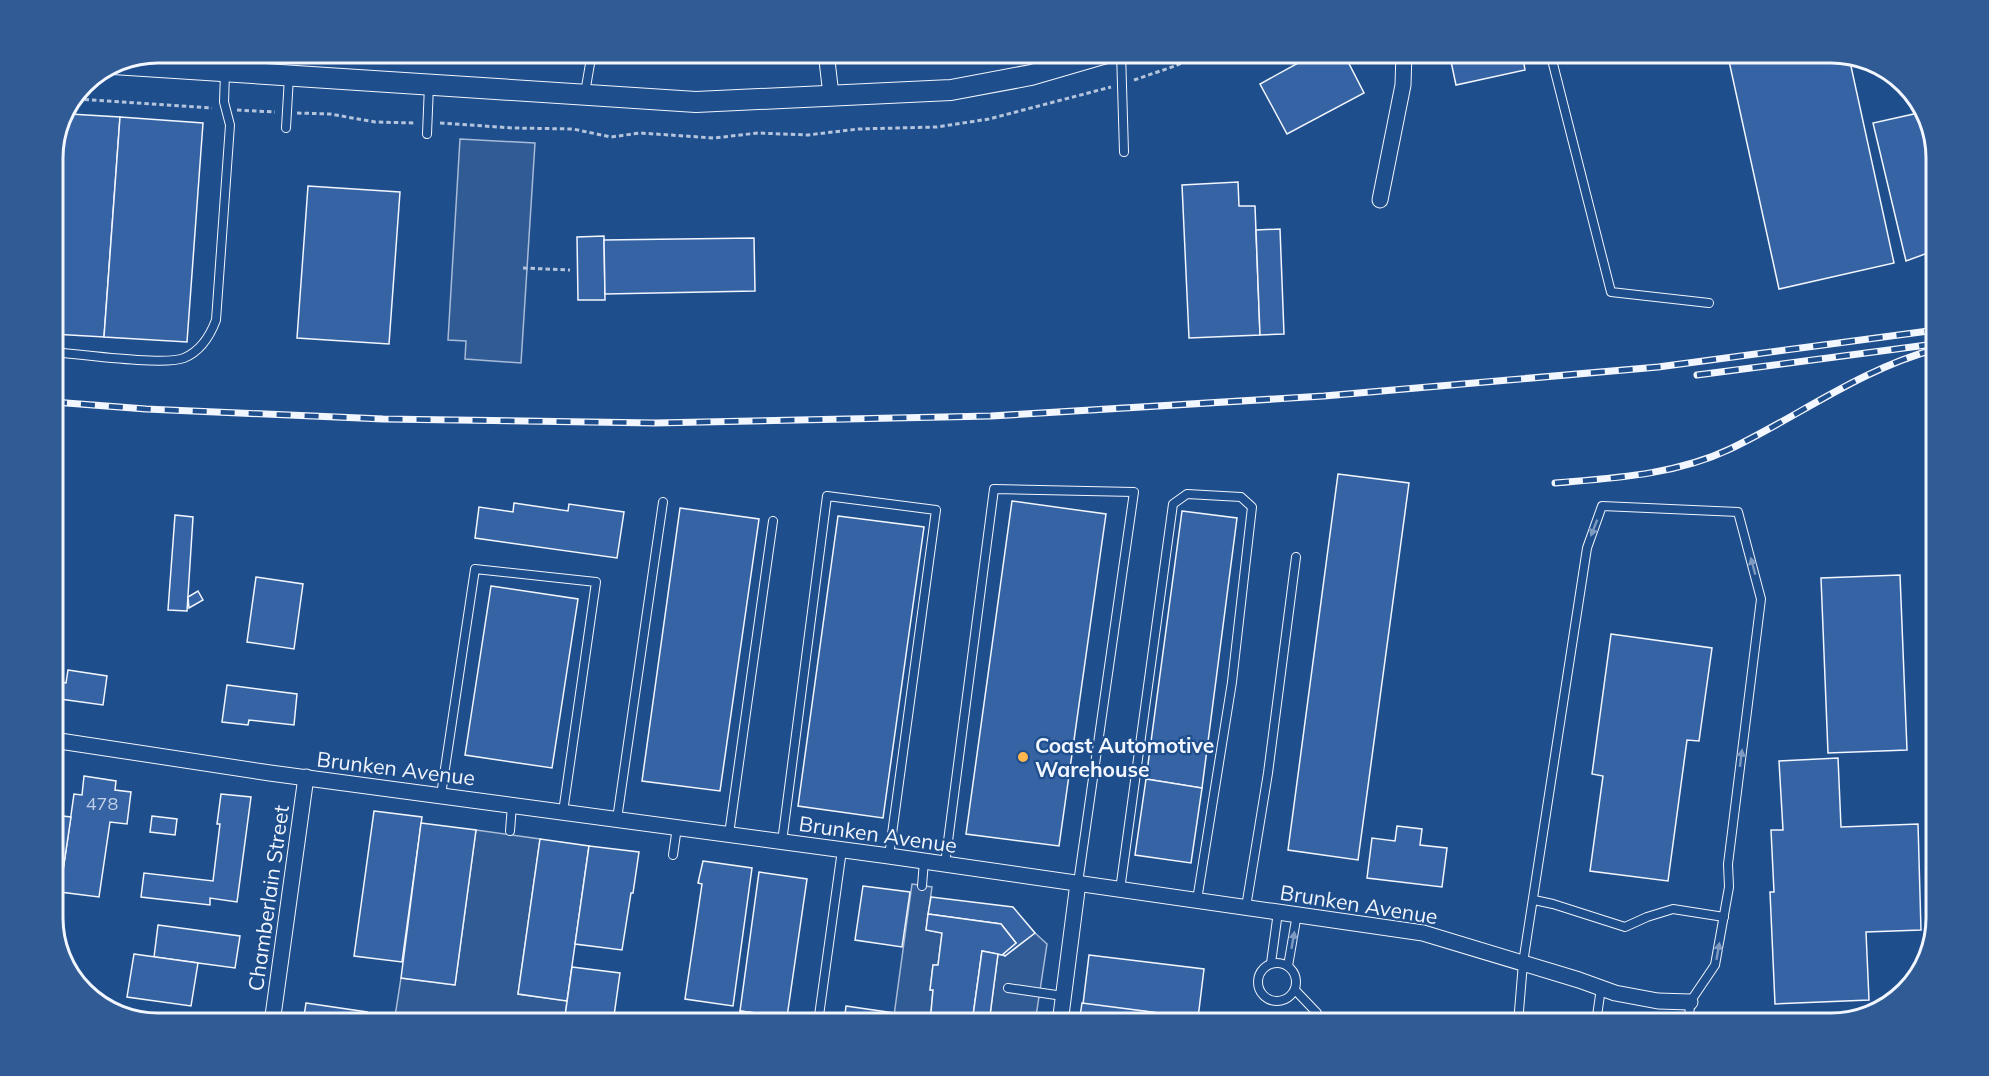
<svg xmlns="http://www.w3.org/2000/svg" width="1989" height="1076" viewBox="0 0 1989 1076" font-family="Mulish,sans-serif">
	<style>
		.built { fill: #305b95; stroke: #a8bbd7; stroke-width: 1.5 }
		.building { fill: #3563a3; stroke: #f2f6ff; stroke-width: 1.5 }
		.lines { fill: none; stroke-linecap: round; stroke-linejoin: round }
		.service-casing { stroke: #f2f6ff; stroke-width: 10 }
		.minor-casing { stroke: #f2f6ff; stroke-width: 17 }
		.tertiary-casing { stroke: #f2f6ff; stroke-width: 22 }
		.path { stroke: #b3c4dc; stroke-width: 3; stroke-dasharray: 4.5 3; stroke-linecap: butt }
		.service { stroke: #1f4e8c; stroke-width: 8 }
		.minor { stroke: #1f4e8c; stroke-width: 15 }
		.tertiary { stroke: #1f4e8c; stroke-width: 20 }
		.rail-casing { stroke: #f2f6ff; stroke-width: 7 }
		.rail { stroke: #1f4e8c; stroke-width: 4.5; stroke-dasharray: 14; stroke-linecap: butt }
		.oneway { fill: #7e9ac0 }
		.poi-dot { fill: #ffb74d; stroke: #1f4e8c; stroke-width: 2 }
		.labels { text-anchor: middle; dominant-baseline: central; stroke-width: 4.5; stroke-linejoin: round; paint-order: stroke }
		.number-label { font-size: 18px; fill: #c3d1e8 }
		.poi-label { font-size: 21px; font-weight: bold; fill: #f2f6ff; stroke: #1f4e8c; text-anchor: start }
		.street-label { font-size: 21px; fill: #f2f6ff; stroke: #1f4e8c }
		.rim { fill: none; stroke: #f2f6ff; stroke-width: 3 }
	</style>
	<rect width="100%" height="100%" fill="#1f4e8c"/>
	<g class="built">
		<polygon points="460,139 535,143 521,363 465,359 466,341 448,340"/>
		<polygon points="476,830 540,839 518,994 567,1001 564,1023 394,1023 401,978 455,985"/>
		<polygon points="912,884 932,887 926,930 942,933 938,965 933,965 930,990 933,990 930,1023 893,1023"/>
		<polygon points="1035,933 1047,944 1035,1023 989,1023 998,954 1005,956"/>
	</g>
	<g class="building">
		<polygon points="1318,52 1343,52 1364,93 1287,134 1260,84"/>
		<polygon points="1449,52 1522,52 1525,70 1456,85"/>
		<polygon points="1727,52 1831,52 1849,57 1894,263 1779,289"/>
		<polygon points="1923,112 1936,151 1936,250 1906,261 1873,123"/>
		<polygon points="70,114 120,117 104,337 53,334 53,151"/>
		<polygon points="120,117 203,123 187,342 104,337"/>
		<polygon points="1238,182 1239,206 1255,206 1260,335 1189,338 1182,185"/>
		<polygon points="308,186 400,192 389,344 297,338"/>
		<polygon points="1280,229 1284,334 1260,335 1256,230"/>
		<polygon points="604,236 605,300 578,300 577,237"/>
		<polygon points="754,238 755,291 605,294 604,240"/>
		<polygon points="1338,474 1409,483 1358,860 1288,850"/>
		<polygon points="1012,501 1106,514 1059,846 966,834"/>
		<polygon points="514,503 568,511 569,504 624,512 617,558 475,538 479,507 513,512"/>
		<polygon points="680,508 759,519 720,791 642,781"/>
		<polygon points="1182,511 1237,518 1202,788 1146,779"/>
		<polygon points="175,515 193,517 187,611 168,610"/>
		<polygon points="838,516 924,527 883,818 798,806"/>
		<polygon points="1900,575 1907,750 1828,753 1821,578"/>
		<polygon points="256,577 303,584 294,649 247,642"/>
		<polygon points="491,586 578,599 552,768 465,755"/>
		<polygon points="198,591 203,600 189,608 188,597"/>
		<polygon points="1611,634 1712,648 1699,741 1687,740 1668,881 1590,871 1603,776 1592,774"/>
		<polygon points="68,670 107,676 103,705 53,698 53,681 66,683"/>
		<polygon points="227,685 297,694 294,725 249,720 248,725 222,722"/>
		<polygon points="1838,758 1841,827 1918,824 1921,930 1866,932 1869,1000 1775,1004 1770,892 1774,892 1771,830 1783,830 1779,761"/>
		<polygon points="84,776 116,781 115,790 131,792 127,824 110,822 99,897 60,892 74,794 82,795"/>
		<polygon points="1146,779 1202,788 1191,863 1135,855"/>
		<polygon points="221,794 251,797 237,902 210,898 210,905 141,897 144,873 213,881 220,824 217,824"/>
		<polygon points="374,811 422,817 402,962 354,956"/>
		<polygon points="53,815 71,817 54,930 53,925"/>
		<polygon points="152,816 177,819 175,835 150,832"/>
		<polygon points="421,823 476,830 455,985 401,978"/>
		<polygon points="1397,826 1422,829 1420,845 1447,848 1442,887 1367,878 1372,838 1395,841"/>
		<polygon points="540,839 589,846 567,1001 518,994"/>
		<polygon points="589,846 639,852 633,893 631,893 622,950 575,944"/>
		<polygon points="703,861 752,868 733,1006 685,999 702,884 698,883"/>
		<polygon points="759,872 807,879 787,1017 740,1011"/>
		<polygon points="863,886 910,892 902,947 855,940"/>
		<polygon points="931,897 1013,907 1035,933 1005,956 1003,954 1016,943 1001,924 928,914"/>
		<polygon points="928,914 1001,924 1016,943 1002,955 982,951 972,1023 930,1023 933,990 930,990 933,965 938,965 942,933 926,930"/>
		<polygon points="158,925 240,936 235,968 154,957"/>
		<polygon points="982,951 998,954 989,1023 972,1023"/>
		<polygon points="134,954 198,963 191,1006 127,997"/>
		<polygon points="1089,955 1204,969 1198,1018 1083,1004"/>
		<polygon points="572,967 620,973 613,1023 564,1023"/>
		<polygon points="306,1003 367,1012 366,1023 303,1023"/>
		<polygon points="1082,1003 1198,1018 1198,1023 1079,1023"/>
		<polygon points="846,1006 894,1013 892,1023 844,1023"/>
		<polygon points="740,1011 787,1017 787,1023 738,1023"/>
	</g>
	<g class="lines">
		<g class="service-casing">
			<g id="service">
				<polyline points="1121,52 1124,152"/>
				<polyline points="1550,52 1611,292 1709,303"/>
				<polyline points="585,93 592,52"/>
				<polyline points="286,128 289,77"/>
				<polyline points="427,134 429,85"/>
				<path d="M53,352c25,2 112,14 131,6 17,-7 26,-22 32,-38l14,-195 -6,-23 1,-29"/>
				<polyline points="441,795 475,569 596,582 563,812"/>
				<polyline points="617,819 663,502"/>
				<polyline points="510,831 512,805"/>
				<polyline points="729,834 773,521"/>
				<polyline points="782,842 827,496 936,510 889,856"/>
				<polyline points="673,855 677,827"/>
				<polyline points="945,864 994,489 1134,492 1078,883"/>
				<polyline points="922,886 924,861"/>
				<polyline points="1120,890 1173,504 1187,494 1241,497 1252,507 1232,682 1197,900"/>
				<polyline points="1534,900 1553,904 1625,927 1647,917 1673,909 1724,917"/>
				<polyline points="1246,907 1268,773 1296,557"/>
				<circle cx="1277" cy="982" r="19"/>
				<polyline points="1271,963 1278,912"/>
				<polyline points="1288,966 1297,914"/>
				<polyline points="1008,988 1063,996"/>
				<polyline points="1295,990 1317,1013 1316,1023"/>
				<polyline points="818,1023 842,850"/>
				<polyline points="1518,1023 1523,963 1587,548 1602,506 1738,512 1761,599 1728,864 1729,887 1715,965 1690,1002 1689,1023"/>
				<polyline points="1596,1023 1601,988"/>
			</g>
		</g>
		<g class="minor-casing">
			<g id="minor">
				<polyline points="826,52 831,95"/>
				<polyline points="1380,200 1403,85 1404,52"/>
				<polyline points="53,740 270,773 889,856 1423,933 1579,980 1615,993 1658,1001 1690,1002"/>
				<polyline points="272,1023 306,777"/>
				<polyline points="1060,1023 1078,883"/>
			</g>
		</g>
		<g class="tertiary-casing">
			<polyline id="tertiary" points="113,64 696,102 951,90 1031,75 1110,52"/>
		</g>
		<g class="path">
			<polyline points="1134,80 1175,66 1205,52"/>
			<polyline points="77,99 212,108"/>
			<polyline points="237,110 275,112"/>
			<polyline points="297,113 330,114 375,122 416,123"/>
			<polyline points="440,123 513,128 573,129 611,137 640,133 714,138 758,133 808,135 858,129 937,127 989,119 1111,87"/>
			<polyline points="523,268 570,270"/>
		</g>
		<use href="#service" class="service"/>
		<use href="#minor" class="minor"/>
		<use href="#tertiary" class="tertiary"/>
		<g class="rail-casing">
			<g id="rail">
				<polyline points="1697,375 1927,345"/>
				<polyline points="53,402 146,409 383,419 655,423 991,416 1324,396 1658,367 1936,330"/>
				<path d="M1555,483c59,-5 120,-8 175,-34 69,-33 131,-80 206,-100"/>
			</g>
		</g>
		<use href="#rail" class="rail"/>
	</g>
	<defs><path id="oneway-solid" d="M-6-.8H1V-3.2L6.5 0L1 3.2V.8H-6Z" transform="scale(1.5)"/></defs>
	<g class="oneway">
		<use href="#oneway-solid" transform="translate(1594 528) rotate(111)"/>
		<use href="#oneway-solid" transform="translate(1753 566) rotate(-105)"/>
		<use href="#oneway-solid" transform="translate(1741 758) rotate(-83)"/>
		<use href="#oneway-solid" transform="translate(1293 940) rotate(-80)"/>
		<use href="#oneway-solid" transform="translate(1718 951) rotate(-80)"/>
	</g>
	<circle class="poi-dot" cx="1023" cy="757" r="6"/>
	<g class="labels">
		<g class="number-label">
			<text x="102" y="803">478</text>
		</g>
		<g class="poi-label">
			<text x="1035" y="745">Coast Automotive<tspan x="1035" dy="24">Warehouse</tspan></text>
		</g>
		<g class="street-label">
			<text transform="translate(396 768) rotate(7)">Brunken Avenue</text>
			<text transform="translate(878 834) rotate(8)">Brunken Avenue</text>
			<text transform="translate(268 898) rotate(-82)">Chamberlain Street</text>
			<text transform="translate(1359 904) rotate(9)">Brunken Avenue</text>
		</g>
	</g>
	<path d="M0 0H1989V1076H0ZM158 63H1831A95 95 0 0 1 1926 158V918A95 95 0 0 1 1831 1013H158A95 95 0 0 1 63 918V158A95 95 0 0 1 158 63Z" fill="#305b95" fill-rule="evenodd"/>
	<path class="rim" d="M158 63H1831A95 95 0 0 1 1926 158V918A95 95 0 0 1 1831 1013H158A95 95 0 0 1 63 918V158A95 95 0 0 1 158 63Z"/>
</svg>
